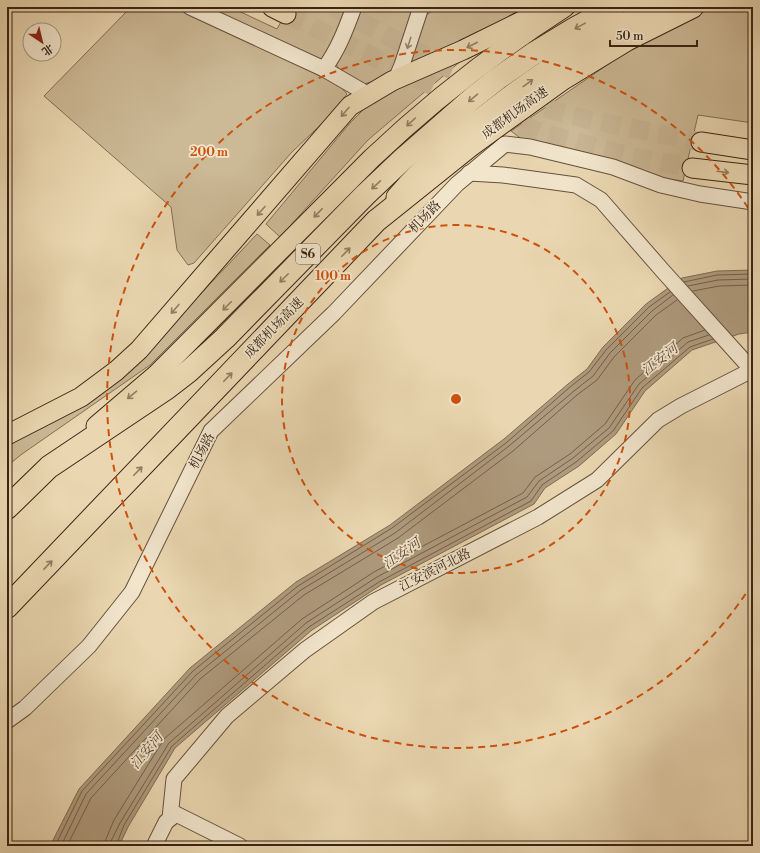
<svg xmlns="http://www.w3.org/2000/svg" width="760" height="853" viewBox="0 0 760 853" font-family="'Libre Bodoni','Noto Serif SC',serif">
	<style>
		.green { fill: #ccb996; stroke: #826e56 }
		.water { fill: #ae9a7c; stroke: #7f6b53 }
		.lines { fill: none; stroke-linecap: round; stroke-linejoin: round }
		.shore { stroke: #745f48; stroke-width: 1 }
		.major-tunnel { stroke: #c7b392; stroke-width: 19; stroke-dasharray: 19 10; stroke-linecap: butt }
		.minor-casing { stroke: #65513c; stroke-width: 17 }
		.major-casing { stroke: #392415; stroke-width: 21 }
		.highway-casing { stroke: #392415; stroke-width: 24 }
		.minor { stroke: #f1e5cc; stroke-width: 15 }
		.major { stroke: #ead7b1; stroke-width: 19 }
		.highway { stroke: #ead7b1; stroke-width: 22 }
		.oneway { stroke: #927e63 }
		.oneway2 { stroke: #958470 }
		.ring { fill: none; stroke: #ce510d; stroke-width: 2; stroke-dasharray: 7 5 }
		.labels { text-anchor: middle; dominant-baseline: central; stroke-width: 3.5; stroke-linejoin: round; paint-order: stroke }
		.shield { fill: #f1e5cc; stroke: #705e4c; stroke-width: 1 }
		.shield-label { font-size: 12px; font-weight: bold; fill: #392415 }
		.street-label { font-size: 13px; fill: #392415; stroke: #f1e5cc }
		.water-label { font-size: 14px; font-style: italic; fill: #5c4734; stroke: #f1e5cc }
		.centre { fill: #ce510d; stroke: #f1e5cc; stroke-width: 2 }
		.ring-label { font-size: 12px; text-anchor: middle; font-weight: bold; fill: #ce510d; stroke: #f1e5cc; stroke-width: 3.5; stroke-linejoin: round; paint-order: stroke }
	</style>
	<rect width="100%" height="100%" fill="#ead7b1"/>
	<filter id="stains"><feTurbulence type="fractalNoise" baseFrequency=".005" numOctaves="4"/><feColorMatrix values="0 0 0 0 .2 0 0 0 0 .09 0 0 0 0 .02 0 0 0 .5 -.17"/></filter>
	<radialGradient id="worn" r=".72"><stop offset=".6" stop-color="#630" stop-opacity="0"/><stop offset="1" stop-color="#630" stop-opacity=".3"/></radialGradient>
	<g class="green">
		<polygon points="131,7 177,7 339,85 347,94 330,116 292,152 194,263 188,265 177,250 171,207 44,96"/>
		<polygon points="206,7 230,7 277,29 289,7 351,7 323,60 317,58"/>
		<polygon points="358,7 408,7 413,12 398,63 388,73 374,81 364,84 339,70 336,64"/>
		<polygon points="440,7 525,7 481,32 410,63 420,20 432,11"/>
		<polygon points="714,7 753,7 753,123 698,115 683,181 657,177 523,140 511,131 639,43"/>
		<polygon points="462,60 368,140 280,237 266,224 350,123 367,106 395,88"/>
		<polygon points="257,234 270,245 150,365 22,454 7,466 7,439 130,369"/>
	</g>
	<polygon class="water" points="753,270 753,332 739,334 692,350 645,391 616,434 579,466 545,488 534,504 381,585 312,630 175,748 128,827 119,846 50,846 79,789 190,668 296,582 390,525 504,439 568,384 587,369 603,347 646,304 682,278 717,271"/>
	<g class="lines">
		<g class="shore">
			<polyline points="684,282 717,275 753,274"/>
			<polyline points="688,286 718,280 753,279"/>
			<polyline points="693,291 719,286 753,285"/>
			<polyline points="55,846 82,791 193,671 298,586 392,528 506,443 570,387 589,372 606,350 649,307 670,292"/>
			<polyline points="61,846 86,794 196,675 301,590 395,533 509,446 574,391 593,376 610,353 652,311 673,295"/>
			<polyline points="67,846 91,798 200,679 304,595 398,538 513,451 577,395 597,380 614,357 656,315 677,300"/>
			<polyline points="105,846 106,839 114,820 164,739 302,619 374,572 523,493 535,477 570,454 605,424 635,380 683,338 705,330"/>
			<polyline points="111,846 111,841 120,823 169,743 306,623 377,577 527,497 539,481 573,458 609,428 639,384 688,342 709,335"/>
			<polyline points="116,846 124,825 172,746 309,627 379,582 531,501 542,485 576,462 613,431 642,388 690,347 713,339"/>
		</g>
		<g class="major-tunnel">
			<polyline points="333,7 450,69 481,83"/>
			<polyline points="286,14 459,99"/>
			<polyline points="518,99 552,110 586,119 701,142"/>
			<polyline points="494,115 539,132 625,155 692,168"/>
		</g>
		<g class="minor-casing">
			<g id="minor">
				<polyline points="190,7 324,69 369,95"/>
				<path d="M324,69c14,-19 22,-40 30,-62"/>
				<polyline points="396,79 402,65 421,7"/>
				<polyline points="469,173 503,175 576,185 601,200 662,270 753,371"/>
				<polyline points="7,721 25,708 89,646 132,592 211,431 334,313 457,184 505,144 530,147 613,167 661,185 700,194 753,202"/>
				<polyline points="170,818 174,779 227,716 305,650 373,602 538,517 597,480 658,420 681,406 752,370"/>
				<polyline points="154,846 166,822 176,814 240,846"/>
			</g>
		</g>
		<g class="major-casing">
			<g id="major">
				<polyline points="272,7 286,14"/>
				<polyline points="701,142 753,150"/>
				<polyline points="692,168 753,175"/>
				<path d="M396,197c33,-39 72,-70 113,-101 46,-34 94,-64 146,-89"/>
				<path d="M96,426l61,-52 215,-216c61,-58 123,-106 193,-151"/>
				<polyline points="7,435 81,397 116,371 139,350 350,106 392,81 463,50 532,16"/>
			</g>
		</g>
		<g class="highway-casing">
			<g id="highway">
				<polyline points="7,508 49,467 167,388 189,371 225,338 365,195 403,159 474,97 497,79 533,54 574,29 614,7"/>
				<polyline points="7,607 376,221 472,144 562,79 626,40 692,7"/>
			</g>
		</g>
		<use href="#minor" class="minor"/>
		<use href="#major" class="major"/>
		<use href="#highway" class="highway"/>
	</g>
	<defs><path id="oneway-shaft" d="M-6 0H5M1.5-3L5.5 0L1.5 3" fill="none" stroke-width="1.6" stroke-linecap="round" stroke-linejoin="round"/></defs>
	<g class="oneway">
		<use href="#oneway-shaft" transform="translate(580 26) rotate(151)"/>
		<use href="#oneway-shaft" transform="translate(472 45) rotate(153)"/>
		<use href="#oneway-shaft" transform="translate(528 83) rotate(-36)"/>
		<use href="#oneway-shaft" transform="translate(473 98) rotate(140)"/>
		<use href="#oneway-shaft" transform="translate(345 112) rotate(131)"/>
		<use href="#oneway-shaft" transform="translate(411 122) rotate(138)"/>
		<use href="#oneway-shaft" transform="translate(723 172) rotate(7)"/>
		<use href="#oneway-shaft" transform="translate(376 185) rotate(137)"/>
		<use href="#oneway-shaft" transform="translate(261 211) rotate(131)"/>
		<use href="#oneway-shaft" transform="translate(318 213) rotate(134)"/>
		<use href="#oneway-shaft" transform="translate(346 252) rotate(-46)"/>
		<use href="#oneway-shaft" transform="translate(284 278) rotate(135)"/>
		<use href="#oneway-shaft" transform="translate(227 306) rotate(135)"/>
		<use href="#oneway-shaft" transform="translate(175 309) rotate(131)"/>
		<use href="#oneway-shaft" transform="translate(228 377) rotate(-46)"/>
		<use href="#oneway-shaft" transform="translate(132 395) rotate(140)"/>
		<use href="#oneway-shaft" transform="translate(138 471) rotate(-46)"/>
		<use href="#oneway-shaft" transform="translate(48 565) rotate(-46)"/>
	</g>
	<use class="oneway2" href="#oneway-shaft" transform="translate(409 43) rotate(108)"/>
	<g class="ring">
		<circle cx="456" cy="399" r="174"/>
		<path d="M752 584A349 349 0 1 1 752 214"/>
	</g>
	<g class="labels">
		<rect class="shield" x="296" y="244" width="24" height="20" rx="3"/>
		<g class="shield-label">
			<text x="308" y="254">S6</text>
		</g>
		<g class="street-label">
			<text transform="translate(515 113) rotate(-36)">成都机场高速</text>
			<text transform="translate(425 217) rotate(-46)">机场路</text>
			<text transform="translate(274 328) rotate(-46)">成都机场高速</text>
			<text transform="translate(202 451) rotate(-62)">机场路</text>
			<text transform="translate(435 570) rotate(-27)">江安滨河北路</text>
		</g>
		<g class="water-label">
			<text transform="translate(660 360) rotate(-38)">江安河</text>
			<text transform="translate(402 554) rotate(-35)">江安河</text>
			<text transform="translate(147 751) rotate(-50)">江安河</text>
		</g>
	</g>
	<circle cx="456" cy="399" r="6" class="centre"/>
	<g class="ring-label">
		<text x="209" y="156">200 m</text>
		<text x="333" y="280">100 m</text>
	</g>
	<rect width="760" height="853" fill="none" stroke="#ead7b1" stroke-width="24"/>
	<rect x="8" y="8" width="744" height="837" fill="none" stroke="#392415" stroke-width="2"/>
	<rect x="12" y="12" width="736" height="829" fill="none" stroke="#392415"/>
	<g transform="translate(42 42) rotate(145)"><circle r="19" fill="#f1e5cc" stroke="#a79883"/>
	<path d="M0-3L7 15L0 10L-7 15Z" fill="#8f2418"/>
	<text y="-6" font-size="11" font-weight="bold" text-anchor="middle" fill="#392415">北</text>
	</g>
	<path d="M610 40v6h87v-6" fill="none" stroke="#392415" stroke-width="2"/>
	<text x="616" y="40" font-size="12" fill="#392415" stroke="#f1e5cc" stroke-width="3" paint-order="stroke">50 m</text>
	<rect width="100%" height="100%" filter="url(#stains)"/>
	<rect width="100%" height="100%" fill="url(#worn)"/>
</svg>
